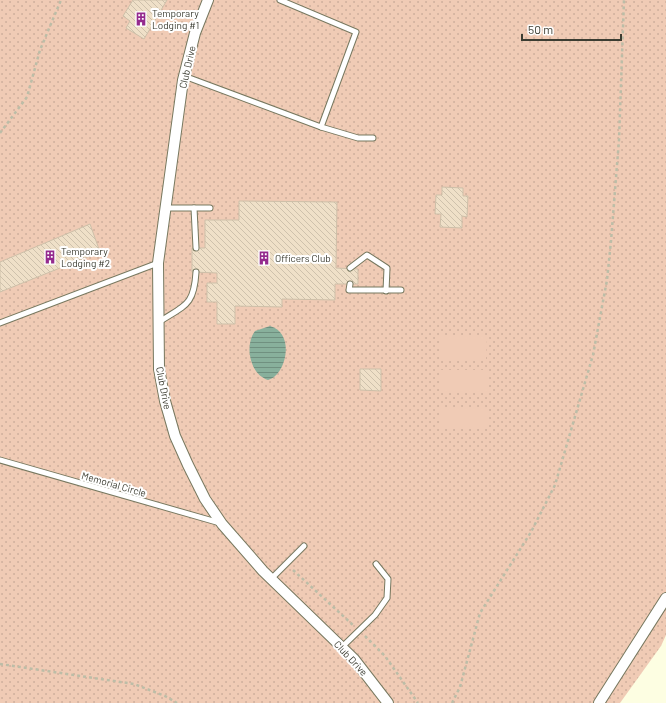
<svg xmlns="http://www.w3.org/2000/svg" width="666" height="703" viewBox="0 0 666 703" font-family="Barlow,sans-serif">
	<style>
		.grass { fill: url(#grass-dots) }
		.green { fill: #f0cbb5 }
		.water { fill: url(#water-rules) }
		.building { fill: url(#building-back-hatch); stroke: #cdbfa8 }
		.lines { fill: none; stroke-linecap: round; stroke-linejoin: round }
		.service-casing { stroke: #77785f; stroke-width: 7 }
		.minor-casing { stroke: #77785f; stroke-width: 12 }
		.path { stroke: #bcbda7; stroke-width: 2.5; stroke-dasharray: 3 3; stroke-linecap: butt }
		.service { stroke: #fff; stroke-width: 5 }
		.minor { stroke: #fff; stroke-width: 10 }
		.labels { text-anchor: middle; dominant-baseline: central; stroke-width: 4; stroke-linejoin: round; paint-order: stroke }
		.poi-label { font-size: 10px; fill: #3c3d32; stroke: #fff; text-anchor: start }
		.street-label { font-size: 10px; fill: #3c3d32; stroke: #fff }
	</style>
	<defs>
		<pattern id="grass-dots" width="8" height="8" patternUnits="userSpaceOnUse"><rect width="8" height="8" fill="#f0cbb5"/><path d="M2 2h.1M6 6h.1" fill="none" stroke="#cfaf9c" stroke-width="1.8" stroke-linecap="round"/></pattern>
		<pattern id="water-rules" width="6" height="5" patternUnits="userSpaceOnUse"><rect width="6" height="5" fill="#88b09c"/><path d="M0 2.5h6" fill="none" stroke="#709080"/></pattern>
		<pattern id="building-back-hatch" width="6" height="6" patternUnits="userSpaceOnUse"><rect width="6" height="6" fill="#efe0c8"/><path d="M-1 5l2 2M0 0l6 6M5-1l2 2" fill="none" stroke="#cec1ac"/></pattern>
	</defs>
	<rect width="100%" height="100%" fill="#fdfee2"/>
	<polygon class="grass" points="0,0 666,0 666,635 661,646 620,703 0,703"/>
	<g class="green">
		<polygon points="439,337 487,337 486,359 439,359"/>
		<rect x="439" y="370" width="48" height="22"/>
		<rect x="440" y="408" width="47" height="21"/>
	</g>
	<path class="water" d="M270,326c26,7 16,50 -2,54 -18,-5 -24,-35 -13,-49z"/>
	<g class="building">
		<polygon points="133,0 167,0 144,39 126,28 130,21 123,16"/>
		<polygon points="442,187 463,188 463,196 468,196 467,217 462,216 462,228 440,227 441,214 435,214 436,195 442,195"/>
		<polygon points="239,201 337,202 336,268 358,269 358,284 335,284 335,300 282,299 282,307 235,306 235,324 217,324 217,302 207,302 207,283 217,283 217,273 192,272 192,248 205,248 205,220 239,220"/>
		<polygon points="90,224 100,252 0,292 0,262"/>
		<polygon points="360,369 381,369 381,391 360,390"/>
	</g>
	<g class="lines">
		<g class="service-casing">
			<g id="service">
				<polyline points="280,0 356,32 321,127"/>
				<polyline points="184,76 321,127 358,138 373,138"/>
				<polyline points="165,208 210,208"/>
				<polyline points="194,208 196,248"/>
				<polyline points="350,268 367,255 387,268 386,291"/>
				<polyline points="350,284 349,290 401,290"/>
				<path d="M159,322c26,-17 35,-16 37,-50"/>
				<polyline points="0,323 158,263"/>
				<polyline points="0,460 220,523"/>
				<polyline points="271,579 304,546"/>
				<polyline points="342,647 375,615 387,598 388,579 376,564"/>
			</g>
		</g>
		<g class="minor-casing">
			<g id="minor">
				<polyline points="208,0 195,33 183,80 158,263 159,369 165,401 175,436 188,465 205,499 222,524 263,571 354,659 388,703"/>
				<polyline points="599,703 666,598"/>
			</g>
		</g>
		<g class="path">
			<polyline points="0,133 27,97 40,50 61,0"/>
			<polyline points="293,570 354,626"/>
			<polyline points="365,636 385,656 418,703"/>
			<polyline points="0,664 134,684 165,696 177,703"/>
			<polyline points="452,703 460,687 480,613 531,532 555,485 593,355 607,280 611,241 619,140 624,0"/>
		</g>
		<use href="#service" class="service"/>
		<use href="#minor" class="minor"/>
	</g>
	<defs>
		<g id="building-bare" transform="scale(1.08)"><path d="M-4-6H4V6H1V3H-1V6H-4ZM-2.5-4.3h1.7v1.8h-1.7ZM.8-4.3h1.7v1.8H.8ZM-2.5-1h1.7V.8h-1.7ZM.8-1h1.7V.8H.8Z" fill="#942a8e" stroke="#fff" stroke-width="2.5" paint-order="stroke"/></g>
	</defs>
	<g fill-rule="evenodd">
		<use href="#building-bare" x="141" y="19"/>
		<use href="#building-bare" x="50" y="257"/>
		<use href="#building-bare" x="264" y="258"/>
	</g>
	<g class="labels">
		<g class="poi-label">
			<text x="152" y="13">Temporary<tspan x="152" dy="12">Lodging #1</tspan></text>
			<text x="61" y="251">Temporary<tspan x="61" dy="12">Lodging #2</tspan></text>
			<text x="275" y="258">Officers Club</text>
		</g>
		<g class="street-label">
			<text transform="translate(187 67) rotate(-77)">Club Drive</text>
			<text transform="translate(164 388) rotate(79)">Club Drive</text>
			<text transform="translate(114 484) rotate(16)">Memorial Circle</text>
			<text transform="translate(351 658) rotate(47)">Club Drive</text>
		</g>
	</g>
	<path d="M522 34v6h99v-6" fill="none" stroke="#3c3d32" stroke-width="2"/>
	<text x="528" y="34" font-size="12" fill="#3c3d32" stroke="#ffffff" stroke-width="3" paint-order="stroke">50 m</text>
</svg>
